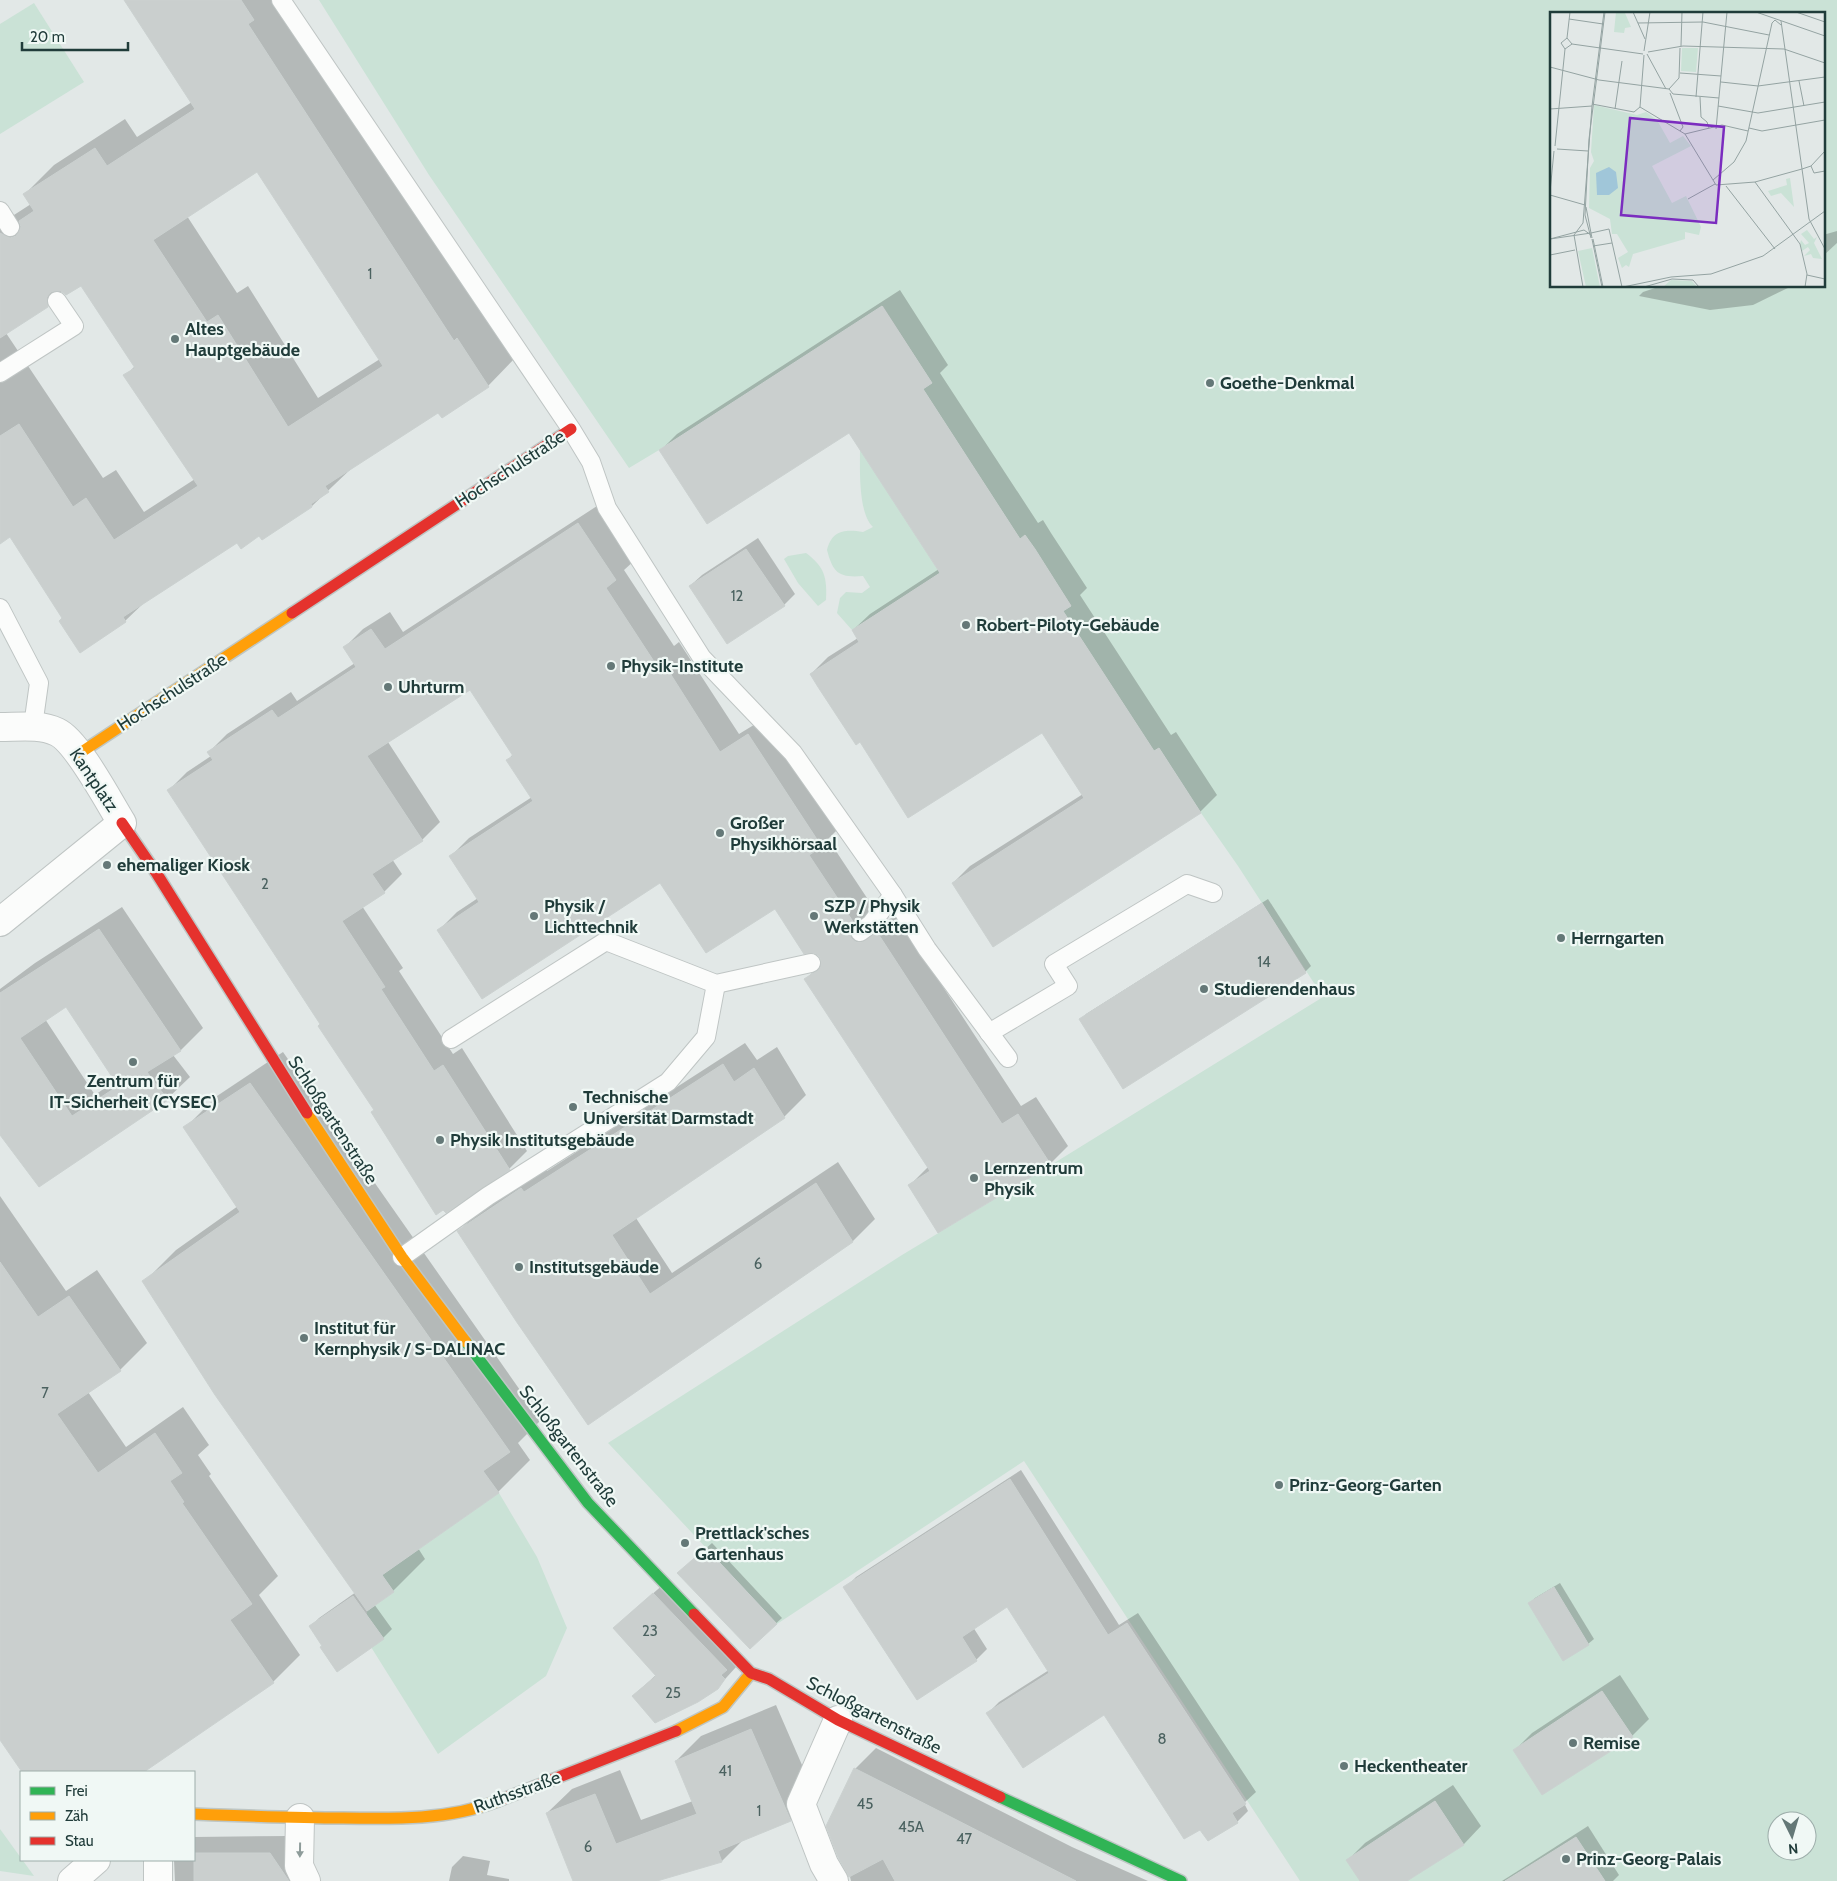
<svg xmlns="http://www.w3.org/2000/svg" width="1837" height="1881" viewBox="0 0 1837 1881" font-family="Cabin,sans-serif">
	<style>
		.green { fill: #cae2d6; fill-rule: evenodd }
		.shadow { fill: #0003; fill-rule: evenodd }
		.building { fill: #cacfce; stroke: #cbd1d0; fill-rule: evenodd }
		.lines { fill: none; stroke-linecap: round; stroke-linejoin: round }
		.lane-casing { stroke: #bfc5c4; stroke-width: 20 }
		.street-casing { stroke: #bfc5c4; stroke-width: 30 }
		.fast-casing { stroke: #bec6c4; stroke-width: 14 }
		.slow-casing { stroke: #bec6c4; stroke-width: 14 }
		.jam-casing { stroke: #bec6c4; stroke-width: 14 }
		.lane { stroke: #fbfcfb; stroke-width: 18 }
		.street { stroke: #fbfcfb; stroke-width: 28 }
		.fast { stroke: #30b455; stroke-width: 11 }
		.slow { stroke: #ff9f0a; stroke-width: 11 }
		.jam { stroke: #e5322d; stroke-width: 11 }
		.oneway { fill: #8e9c9a }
		.poi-dot { fill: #647877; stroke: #f0f8f5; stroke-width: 2 }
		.labels { text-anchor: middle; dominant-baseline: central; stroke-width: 4.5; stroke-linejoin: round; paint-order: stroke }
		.number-label { font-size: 15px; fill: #4b6260 }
		.poi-label { font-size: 18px; font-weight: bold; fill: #203c3a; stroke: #f0f8f5; text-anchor: start }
		.street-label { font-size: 18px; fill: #203c3a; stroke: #f0f8f5 }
		.inset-road { fill: none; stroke: #94a3a2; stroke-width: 1 }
		.view { fill: #7b2cbf; fill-opacity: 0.15; stroke: #7b2cbf; stroke-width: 2.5 }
		.inset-edge { fill: none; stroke: #203c3a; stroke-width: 2.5 }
	</style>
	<rect width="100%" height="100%" fill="#e2e8e7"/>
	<g class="green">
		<path d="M319,0h1518v1881h-537l-276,-420 -247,163 -167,-179 -2,-2 294,-188 149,-90 272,-168 -85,-131 -37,-53 -42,-65 -5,3 -91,-140 8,-6 -45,-69 -6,3 -97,-150 9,-6 -49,-77 -224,144 -30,18 -200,-293zM1551,14h272v272h-272zM1777,1821h30v30h-30z"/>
		<polygon points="34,3 84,82 0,134 0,24"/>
		<path d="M860,449l80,124 -88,57 -15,-17 3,-15 6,-6 16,1 8,-6 -7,-11c-24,2 -30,-3 -36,-26 5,-20 18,-21 36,-18l10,-5c-15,-14 -13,-58 -13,-78z"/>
		<path d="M806,553c19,14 21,25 20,47l-8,6 -20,-23 -14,-24 4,-3z"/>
		<polygon points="499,1493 537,1557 567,1628 546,1676 438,1754 371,1647 384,1639 367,1615 367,1611 394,1592 382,1575"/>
		<polygon points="0,1829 34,1876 0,1871"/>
	</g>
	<g class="shadow">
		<path d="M125,0h156l236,356 -29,30 -50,25 -83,54 -43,41 -52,29 -23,6 -89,58 -23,22 -125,-94v-303l31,-20 -6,-10 29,-29 71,-46 12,18 55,-35zM257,170l123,189 -62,39 -70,-112 -11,7 -50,-77zM81,284l54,82 -10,10 70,103 -51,33 -28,-42 -13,8 -97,-145 41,-27 15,-15z"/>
		<polygon points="1837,231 1837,243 1823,256 1823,235"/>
		<polygon points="1661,286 1792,286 1753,305 1710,310 1639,296 1643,292"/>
		<polygon points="900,290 948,365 940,373 1038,523 1043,520 1051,533 1087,588 1080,595 1171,735 1176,732 1217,795 1200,812 953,883 970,866 1083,794 1042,731 861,741 811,674 828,657 858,638 853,630 870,614 939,569 850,431 660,451 677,434"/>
		<polygon points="597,506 634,561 624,570 674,646 679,642 739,734 767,717 839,828 828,839 871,904 868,909 869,919 881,925 896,915 1021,1106 1036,1097 1068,1146 1050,1164 910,1185 928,1167 806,979 822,963 820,955 775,907 661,881 439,930 457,912 478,898 451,856 469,838 532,797 508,760 513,754 470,688 388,742 440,822 422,840 392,859 402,874 384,892 362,906 403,968 399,971 453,1054 462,1048 527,1151 509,1169 375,1110 322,1024 169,790 187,772 211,756 209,752 227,734 291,692 297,701 355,663 345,647 363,629 390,612 403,632"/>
		<polygon points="758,538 795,594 784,605 690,586 702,575"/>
		<polygon points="1268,899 1311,966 1305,972 1123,1087 1081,1020 1086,1014"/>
		<path d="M122,907l81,121 -22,22 -8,5 17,22 -23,22 -167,34v-144l35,-26zM66,1005l50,75 -21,15 -50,-76z"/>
		<polygon points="745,1043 757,1060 777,1047 806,1095 784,1117 636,1218 672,1273 838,1162 875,1219 853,1241 588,1423 459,1231 481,1209 544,1166 547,1171"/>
		<polygon points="283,1052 541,1420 518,1443 530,1460 498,1492 418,1548 425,1559 393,1591 374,1604 392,1629 383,1638 324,1645 310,1627 319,1618 356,1592 144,1282 176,1250 238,1206 185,1128 217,1096"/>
		<polygon points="0,1196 66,1291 97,1270 147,1343 120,1370 88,1392 126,1447 183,1407 209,1445 198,1455 211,1474 209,1476 278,1576 259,1595 300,1655 273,1682 158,1752 138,1772 24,1772 0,1738"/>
		<polygon points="1021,1470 1119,1625 1138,1613 1256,1792 1244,1803 1248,1811 1237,1822 1104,1713 988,1713 999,1702 1049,1670 1008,1605 973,1627 987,1649 976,1660 845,1588 856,1577"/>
		<polygon points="712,1543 782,1618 750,1647 684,1568"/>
		<polygon points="665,1583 736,1667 717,1688 633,1696 656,1675 626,1617"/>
		<polygon points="1560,1583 1594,1639 1588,1644 1530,1603 1535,1598"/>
		<polygon points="1620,1675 1649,1719 1632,1736 1515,1750 1532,1733"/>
		<polygon points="776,1705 815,1795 790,1820 744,1839 722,1861 652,1881 574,1881 547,1813 572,1789 620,1770 641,1820 693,1801 676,1761 701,1736"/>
		<polygon points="876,1748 1072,1847 1148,1881 851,1881 849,1873 855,1769"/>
		<polygon points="1453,1785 1481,1826 1464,1844 1405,1881 1362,1881 1348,1860 1365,1843"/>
		<polygon points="1588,1826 1619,1875 1613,1881 1502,1881"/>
		<polygon points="288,1836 320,1881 175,1881 174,1860 194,1860 194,1837"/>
		<polygon points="463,1856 490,1861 487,1875 509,1879 509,1881 449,1881 452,1867"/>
	</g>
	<g class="building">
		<path d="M124,0h117l13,20 -6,4 206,317 3,-3 32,49 -47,31 -4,-5 -113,73 4,6 -18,12 1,3 -50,33 -3,-4 -18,13 -4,-6 -114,74 3,5 -46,31 -21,-32 3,-3 -52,-81 -10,7v-108l19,-12 54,83 13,-9 28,42 84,-54 -75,-111 12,-7 -54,-82 -15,9 -5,-4 -10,1 -4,5 1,10 -48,31v-105l10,5 6,-2 5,-9 -2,-6 15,-10 -11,-17 72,-46 12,18 88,-57zM257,172l126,194 -95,61 -70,-112 -11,7 -54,-82z"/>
		<polygon points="882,306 932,383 923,389 1020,539 1025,535 1035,549 1071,606 1063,611 1154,751 1159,748 1201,813 993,947 952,883 1084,798 1042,733 908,818 860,742 856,745 818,687 810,674 859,642 852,630 940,573 849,433 707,524 659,450"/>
		<polygon points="578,523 616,580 606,588 655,663 661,659 720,752 748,734 822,847 809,855 854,923 850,928 851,938 856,942 862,942 877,932 1002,1124 1018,1114 1051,1165 938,1233 908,1185 930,1171 804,979 818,970 821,961 819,956 814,953 804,954 775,909 706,953 660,883 482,999 437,930 479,902 449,856 533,801 506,760 513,756 470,690 367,756 423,841 372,874 385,893 342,921 385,987 381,989 434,1071 443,1065 510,1170 446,1213 443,1210 436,1215 371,1112 374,1110 318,1026 320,1024 167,790 213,760 207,752 272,710 278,718 356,667 343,647 371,629 385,649"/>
		<polygon points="746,549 785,606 727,644 689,586"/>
		<polygon points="1262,903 1306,973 1123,1089 1079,1019"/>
		<path d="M99,929l82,122 -34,21 21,28 -129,87 -39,-52v-142zM66,1007l52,79 -46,30 -52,-78z"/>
		<polygon points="723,1064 734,1082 754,1068 785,1118 612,1235 650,1294 816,1183 853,1242 588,1425 516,1321 457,1231 521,1188 524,1192"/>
		<polygon points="250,1083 510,1452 483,1471 499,1493 382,1575 394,1592 367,1611 215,1395 142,1281 240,1212 183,1127"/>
		<polygon points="0,1262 38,1317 69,1296 121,1371 57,1414 98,1473 155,1433 182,1473 170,1481 184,1502 182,1503 252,1604 230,1620 274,1683 144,1772 22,1772 0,1740"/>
		<polygon points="1010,1479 1108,1635 1127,1623 1246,1804 1232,1813 1238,1823 1208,1841 1200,1830 1184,1839 1104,1715 1023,1768 986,1713 1049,1673 1007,1607 962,1637 977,1661 917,1700 843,1587"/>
		<polygon points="706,1548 777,1624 750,1649 677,1573"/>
		<polygon points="1554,1587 1589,1645 1563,1661 1528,1603"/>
		<polygon points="653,1593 727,1670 721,1675 725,1679 718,1689 698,1702 655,1723 632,1696 656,1676 613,1628"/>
		<polygon points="353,1596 384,1639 337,1672 320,1647 322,1646 309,1626"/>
		<polygon points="1602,1691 1633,1737 1542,1795 1513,1750"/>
		<polygon points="751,1729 791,1821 718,1851 722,1862 657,1881 573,1881 546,1813 595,1794 616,1844 697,1814 675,1761"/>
		<polygon points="854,1768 945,1814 1076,1881 895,1881 883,1859 849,1877 838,1857 826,1826"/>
		<polygon points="1435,1801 1464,1845 1407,1881 1360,1881 1346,1860"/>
		<polygon points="1576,1837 1605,1881 1505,1881"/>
		<polygon points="194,1853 270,1853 289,1881 194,1881"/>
	</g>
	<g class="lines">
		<g class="lane-casing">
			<g id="lane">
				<polyline points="281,0 571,429 591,462 607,508 702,658 793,753 893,895 927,949 1008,1058"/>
				<polyline points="0,211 10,227"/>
				<polyline points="0,373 74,326 57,301"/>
				<polyline points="0,608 39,683 33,726"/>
				<polyline points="860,932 871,924 893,895"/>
				<polyline points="989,1033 1068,986 1054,964 1187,884 1213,893"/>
				<polyline points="451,1039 606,941 716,984 811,963"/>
				<polyline points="402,1257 488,1196 668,1082 706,1037 716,984"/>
			</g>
		</g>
		<g class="street-casing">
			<g id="street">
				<path d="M0,727c19,0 40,-3 57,5 20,9 52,70 65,91l-122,99"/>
				<polyline points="300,1818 299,1866 306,1881"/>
				<polyline points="72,1881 96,1860"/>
				<polyline points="158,1881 158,1860"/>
				<polyline points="834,1881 824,1864 801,1804 838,1720"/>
			</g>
		</g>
		<g class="fast-casing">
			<g id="fast">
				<polyline points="466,1342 588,1503 694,1614"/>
				<polyline points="1000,1797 1181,1881"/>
			</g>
		</g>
		<g class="slow-casing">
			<g id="slow">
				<polyline points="80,753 292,613"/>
				<polyline points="307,1113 402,1257 466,1342"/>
				<polyline points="676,1731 723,1707 751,1673"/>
				<path d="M194,1814c50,2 100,4 149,4 52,1 106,2 155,-17"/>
			</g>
		</g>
		<g class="jam-casing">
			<g id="jam">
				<polyline points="292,613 571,429"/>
				<polyline points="122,823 157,874 307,1113"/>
				<polyline points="694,1614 751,1673 769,1679 838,1720 1000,1797"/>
				<polyline points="498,1801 676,1731"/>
			</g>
		</g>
		<use href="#lane" class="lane"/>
		<use href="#street" class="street"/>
		<use href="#fast" class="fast"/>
		<use href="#slow" class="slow"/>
		<use href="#jam" class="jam"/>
	</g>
	<defs><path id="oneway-solid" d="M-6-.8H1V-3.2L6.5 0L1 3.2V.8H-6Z" transform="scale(1.25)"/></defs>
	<use class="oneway" href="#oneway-solid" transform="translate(300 1850) rotate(91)"/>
	<g class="poi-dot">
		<circle cx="175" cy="339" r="5"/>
		<circle cx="1210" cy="383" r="5"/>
		<circle cx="966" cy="625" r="5"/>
		<circle cx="611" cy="666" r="5"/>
		<circle cx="388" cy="687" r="5"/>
		<circle cx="720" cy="833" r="5"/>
		<circle cx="107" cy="865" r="5"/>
		<circle cx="534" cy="916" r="5"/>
		<circle cx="814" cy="916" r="5"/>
		<circle cx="1561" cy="938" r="5"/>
		<circle cx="1204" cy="989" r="5"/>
		<circle cx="133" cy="1062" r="5"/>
		<circle cx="573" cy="1107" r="5"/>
		<circle cx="440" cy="1140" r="5"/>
		<circle cx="974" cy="1178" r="5"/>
		<circle cx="519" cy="1267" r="5"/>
		<circle cx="304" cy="1338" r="5"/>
		<circle cx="1279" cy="1485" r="5"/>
		<circle cx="685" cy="1543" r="5"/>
		<circle cx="1573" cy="1743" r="5"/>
		<circle cx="1344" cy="1766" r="5"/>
		<circle cx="1566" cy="1859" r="5"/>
	</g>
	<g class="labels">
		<g class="number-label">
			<text x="370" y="274">1</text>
			<text x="737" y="596">12</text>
			<text x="265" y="884">2</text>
			<text x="1264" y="962">14</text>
			<text x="758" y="1264">6</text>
			<text x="45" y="1393">7</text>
			<text x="650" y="1631">23</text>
			<text x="673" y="1693">25</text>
			<text x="1162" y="1739">8</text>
			<text x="725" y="1771">41</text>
			<text x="865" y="1804">45</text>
			<text x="759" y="1811">1</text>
			<text x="911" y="1827">45A</text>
			<text x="964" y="1839">47</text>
			<text x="588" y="1847">6</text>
		</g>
		<g class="poi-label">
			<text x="185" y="329">Altes<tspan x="185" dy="21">Hauptgebäude</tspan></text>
			<text x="1220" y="383">Goethe-Denkmal</text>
			<text x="976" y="625">Robert-Piloty-Gebäude</text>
			<text x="621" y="666">Physik-Institute</text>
			<text x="398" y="687">Uhrturm</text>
			<text x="730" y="823">Großer<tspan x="730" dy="21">Physikhörsaal</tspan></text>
			<text x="117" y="865">ehemaliger Kiosk</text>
			<text x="544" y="906">Physik /<tspan x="544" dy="21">Lichttechnik</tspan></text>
			<text x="824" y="906">SZP / Physik<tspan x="824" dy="21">Werkstätten</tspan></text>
			<text x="1571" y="938">Herrngarten</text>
			<text x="1214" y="989">Studierendenhaus</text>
			<text x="133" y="1081" text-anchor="middle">Zentrum für<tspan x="133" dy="21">IT-Sicherheit (CYSEC)</tspan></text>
			<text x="583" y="1097">Technische<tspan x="583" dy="21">Universität Darmstadt</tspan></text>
			<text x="450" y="1140">Physik Institutsgebäude</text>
			<text x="984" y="1168">Lernzentrum<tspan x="984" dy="21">Physik</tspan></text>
			<text x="529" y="1267">Institutsgebäude</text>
			<text x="314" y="1328">Institut für<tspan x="314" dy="21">Kernphysik / S-DALINAC</tspan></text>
			<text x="1289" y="1485">Prinz-Georg-Garten</text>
			<text x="695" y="1533">Prettlack'sches<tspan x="695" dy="21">Gartenhaus</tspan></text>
			<text x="1583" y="1743">Remise</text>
			<text x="1354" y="1766">Heckentheater</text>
			<text x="1576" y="1859">Prinz-Georg-Palais</text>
		</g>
		<g class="street-label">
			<text transform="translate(510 469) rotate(-33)">Hochschulstraße</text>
			<text transform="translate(172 692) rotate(-33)">Hochschulstraße</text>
			<text transform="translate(94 780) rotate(56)">Kantplatz</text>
			<text transform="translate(333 1120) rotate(57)">Schloßgartenstraße</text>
			<text transform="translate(569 1446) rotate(52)">Schloßgartenstraße</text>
			<text transform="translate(874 1715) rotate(27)">Schloßgartenstraße</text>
			<text transform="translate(517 1792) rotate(-20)">Ruthsstraße</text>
		</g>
	</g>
	<g transform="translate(1550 12)">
		<rect width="275" height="275" fill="#e2e8e7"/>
		<path d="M66,0l9,1 6,14 -6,1 -1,5 -10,-1zM132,36h16l-2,24 -15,-1zM44,93l43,10 9,-3 11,8 13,23 13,-7 8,10 -39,20 20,37 14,-7 15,31 -2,8 -14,-3v7l-52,15 -4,13 -3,-2 -4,3 -4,-10 10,-6 -11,-18h-5l-2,-15 -21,-11 1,-40 4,-7 -3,-9zM240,166l4,29 -13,-14 -10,3 -3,-5 19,-6 -1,-6zM257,218l7,9 3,-2 -3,6 8,16 -9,-1 -2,-4 -7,2 6,-6 -2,-3 -6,4 -2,-7 1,-4 4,5 4,-2 -8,-9zM42,236l8,39h-14l-8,-36zM121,268l21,1 5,6h-34z" fill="#cae2d6"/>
		<path d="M59,155l7,5 2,16 -9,7h-12l-1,-22z" fill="#a0c6d9"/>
		<path class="inset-road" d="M83,0l12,27M206,0l69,24M246,0l29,10M19,7l34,5M88,11l65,-1 66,13M231,13l-6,-5 -3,3 -26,118 -12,21 -21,18 3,5 39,-3 47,-13 -21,-148M17,26l5,6 -7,5 -4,-6zM17,26l3,-26M22,32l71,10M131,34l1,-34M94,39l6,-39M98,40l35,-6 101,3 41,14M97,42l19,35M0,55l49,13 70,9M130,61l41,3M249,69l5,25M171,70l37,4 67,-9M119,77l4,5 46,4M119,77l10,-11 1,-30M120,81l13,34 -3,4M146,85l7,-85M150,85l1,20 6,5 2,6M42,92l42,8 6,-5M168,94l40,7 67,-11M90,95l45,27 28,46M90,95l4,-52M0,97l42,-3M65,97l7,-48M199,116l13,3 63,-11M166,117l11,-117M135,122l37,-9 26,6M5,134l10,-97M7,137l31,2M275,139l-14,15 -9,3 7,50 16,30M261,154l3,7 11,-2M205,170l45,62 7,30 -2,13M176,174l49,63M0,180l4,-41M0,183l35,10M138,187l27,-15M24,223l9,-12 9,-117 12,-94M24,223l9,52M41,226l-6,-23 4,-76 16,-127M42,226l-1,-5 18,-4 13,58M0,227l41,-6 -5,-26M0,227l34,-9 7,5M42,227l10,48M43,227l10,48M43,234l19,-3M0,243l25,-5M257,263l18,4M73,275l48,-10 40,-3 52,-18 62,-45M94,275l28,-8 21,1 6,7"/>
		<path class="view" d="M80,106l94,9 -8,96 -95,-8z"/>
		<rect width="275" height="275" class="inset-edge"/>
	</g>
	<rect x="20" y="1771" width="175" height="90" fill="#f0f8f5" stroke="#9dadaa"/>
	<rect x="30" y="1787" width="25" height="8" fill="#30b455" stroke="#9dadaa"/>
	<text x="65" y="1796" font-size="15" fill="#203c3a">Frei</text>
	<rect x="30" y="1812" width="25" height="8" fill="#ff9f0a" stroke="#9dadaa"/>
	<text x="65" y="1821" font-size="15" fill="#203c3a">Zäh</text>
	<rect x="30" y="1837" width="25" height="8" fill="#e5322d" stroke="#9dadaa"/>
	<text x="65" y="1846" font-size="15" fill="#203c3a">Stau</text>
	<g transform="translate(1792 1836) rotate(175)"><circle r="24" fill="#f0f8f5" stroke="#9dadaa"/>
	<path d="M0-4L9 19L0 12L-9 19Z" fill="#647877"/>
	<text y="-8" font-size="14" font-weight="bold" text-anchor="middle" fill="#203c3a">N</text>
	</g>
	<path d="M22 42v8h106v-8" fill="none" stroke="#203c3a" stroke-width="2.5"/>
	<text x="30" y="42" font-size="15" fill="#203c3a" stroke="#f0f8f5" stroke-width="4" paint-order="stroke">20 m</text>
</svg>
